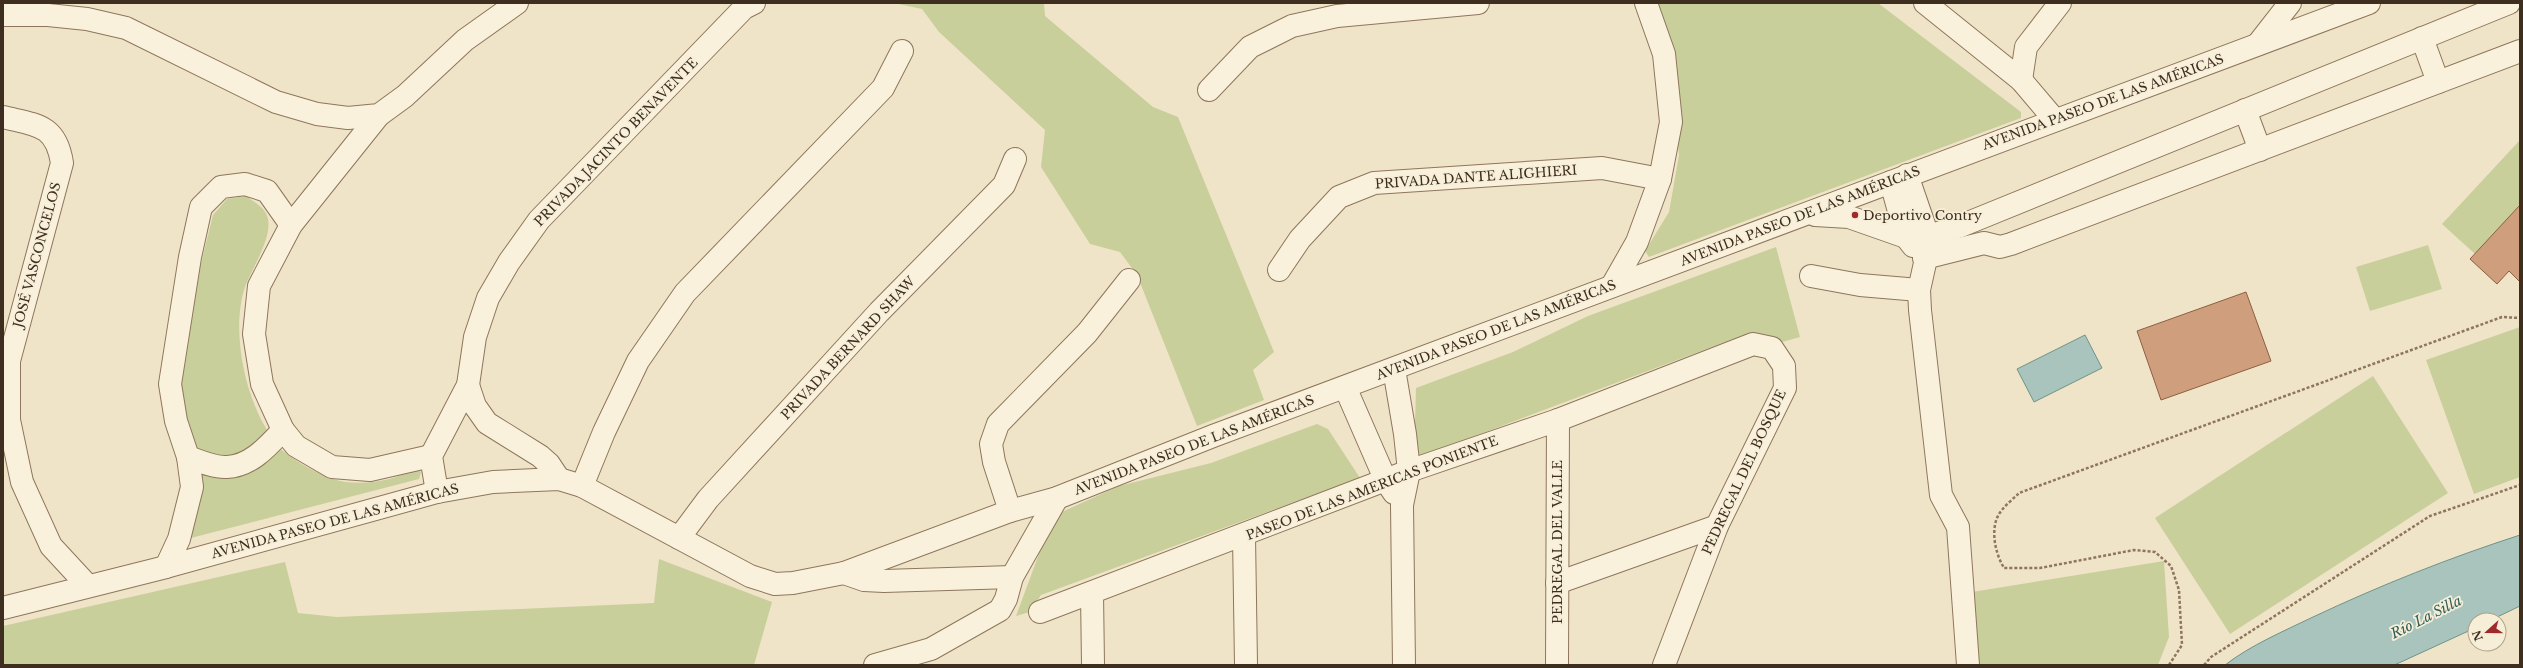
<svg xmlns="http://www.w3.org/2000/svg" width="2523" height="668" viewBox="0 0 2523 668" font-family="'Libre Baskerville',serif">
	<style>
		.green { fill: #c9cf9b }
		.water { fill: #a9c4bc; stroke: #6f938a }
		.building { fill: #cf9f7d; stroke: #8d5f41 }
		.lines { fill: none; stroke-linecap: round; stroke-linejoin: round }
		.minor-casing { stroke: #8d765c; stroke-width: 24 }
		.path { stroke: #8d765c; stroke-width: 2.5; stroke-dasharray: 3 2; stroke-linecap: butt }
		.minor { stroke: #faf1dc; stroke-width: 22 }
		.poi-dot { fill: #9e2a2b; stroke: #f7eed8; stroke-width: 1.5 }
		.labels { text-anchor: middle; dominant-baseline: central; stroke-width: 3.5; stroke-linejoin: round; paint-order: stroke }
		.street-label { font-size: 13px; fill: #3d2e20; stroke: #f7eed8 }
		.poi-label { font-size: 13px; fill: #3d2e20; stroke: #f7eed8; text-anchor: start }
		.water-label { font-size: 14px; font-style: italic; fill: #2f5d5a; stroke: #f7eed8 }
	</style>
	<rect width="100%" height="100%" fill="#f0e4c8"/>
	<g class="green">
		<polygon points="894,3 1044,3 1045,16 1153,107 1178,117 1274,352 1253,370 1264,400 1197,426 1137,275 1120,252 1090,244 1041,167 1045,130 939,32 922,9"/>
		<polygon points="1648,3 1878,3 2021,112 2021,118 1649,257 1645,251 1669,212 1679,155 1673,98"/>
		<polygon points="2520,140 2520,227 2486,264 2442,224"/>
		<path d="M246,196c8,6 20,12 22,23 4,20 -16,49 -23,68 -14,42 -1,106 22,143 3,5 5,11 9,15 17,15 37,27 57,34 24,8 61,3 82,-11l6,4 -2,7 -232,60 12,-34 -11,-67 -14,-55 6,-35 33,-133 14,-16z"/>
		<polygon points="2428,245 2442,289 2370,311 2356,267"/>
		<polygon points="1776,247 1800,337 1775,344 1757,335 1741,336 1414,459 1416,388 1513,352 1588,316"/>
		<polygon points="2520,327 2520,477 2474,494 2426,360"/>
		<polygon points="2373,376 2448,493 2230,634 2155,518"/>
		<polygon points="1317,424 1328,429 1360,478 1041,595 1030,612 1016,616 1053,516 1119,486 1211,463"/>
		<polygon points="659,559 772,602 754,665 3,665 3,626 285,562 298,613 337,617 654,603"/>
		<polygon points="2164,561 2169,637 2158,665 1977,665 1972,592"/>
	</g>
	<g class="water">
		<polygon points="2085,335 2102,368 2034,402 2017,369"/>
		<path d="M2520,535v71l-29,14h-16v8l-74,34 -7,3h-169c26,-20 59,-34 88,-48 68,-32 136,-59 207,-82z"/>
	</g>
	<g class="building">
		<polygon points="2520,205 2520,282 2509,271 2497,284 2470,259"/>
		<polygon points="2246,292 2271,361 2161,400 2137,331"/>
	</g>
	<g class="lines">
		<g class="minor-casing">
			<g id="minor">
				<polyline points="1925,3 2021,80 2055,120"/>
				<polyline points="3,15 48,15 87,19 126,28 276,102 317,114 348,118 379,115 405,96 465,40 517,3"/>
				<polyline points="2422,38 2438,82"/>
				<polyline points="2258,44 2290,3"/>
				<polyline points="2021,80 2026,47 2060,3"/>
				<polyline points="1209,90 1250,47 1292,26 1337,16 1478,3"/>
				<polyline points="2245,110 2260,150"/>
				<polyline points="379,115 291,225 259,286 254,334 262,384 283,430 296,446 332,467 370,470 431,456"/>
				<path d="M3,117c33,8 53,7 59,46l-53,198v59l13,62 29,64 37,40"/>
				<polyline points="1907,175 1928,236 1929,245 1919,290 1920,310 1941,495 1958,527 1968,665"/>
				<polyline points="1891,182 1906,237 1913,246"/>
				<polyline points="1815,215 1849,217 1906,237"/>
				<polyline points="1928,236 1958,227 2509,3"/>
				<polyline points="1924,258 1984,243 2000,247 2011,244 2520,51"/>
				<polyline points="1279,270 1300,239 1339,197 1374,183 1602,168 1660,179"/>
				<polyline points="1811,276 1860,285 1919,290"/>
				<polyline points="1612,286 1637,242 1660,179 1671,122 1664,54 1646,3"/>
				<polyline points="1394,369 1405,434 1409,471 1402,505 1404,665"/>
				<polyline points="468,385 475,406 487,423 540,456 549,464 559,479"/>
				<polyline points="1345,387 1386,481 1394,493"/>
				<path d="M188,457c11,4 27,11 39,10 24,-1 41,-21 56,-37"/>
				<polyline points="582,486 604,432 638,361 685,293 883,88 902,51"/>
				<polyline points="437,492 431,456 468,385 475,337 488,298 509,262 539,220 744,8 754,3"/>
				<polyline points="1010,511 994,462 991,444 998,424 1087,333 1129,280"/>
				<polyline points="1244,536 1246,665"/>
				<polyline points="679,538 708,499 879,312 1004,185 1015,159"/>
				<polyline points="166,567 179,539 192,487 188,457 176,421 170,384 190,257 201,207 221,187 245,184 267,191 291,225"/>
				<polyline points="844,573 864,580 884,581 1012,577"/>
				<polyline points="1557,583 1717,526"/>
				<polyline points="1092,593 1093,665"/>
				<polyline points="3,608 166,567 437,492 493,482 559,479 582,486 750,576 775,584 793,583 844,573 1010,511 1057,498 1213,436 2369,3"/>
				<polyline points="1040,612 1409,471 1558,420 1753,344 1772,348 1784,366 1785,388 1717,526 1664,665"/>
				<polyline points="875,665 931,649 1000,610 1006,599 1012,577 1057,498"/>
				<polyline points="1557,665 1558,420"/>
			</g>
		</g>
		<g class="path">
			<path d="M2169,665l13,-20 -3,-55 -8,-24 -16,-14 -21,-2 -94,18h-36c-9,-15 -14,-39 -5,-54 5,-8 14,-15 20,-21l483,-176 18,1"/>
			<polyline points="2204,665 2211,657 2430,516 2520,485"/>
		</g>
		<use href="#minor" class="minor"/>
	</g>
	<circle class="poi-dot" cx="1855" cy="215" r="4"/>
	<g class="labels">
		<g class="street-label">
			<text transform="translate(2103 102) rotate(-20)">AVENIDA PASEO DE LAS AMÉRICAS</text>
			<text transform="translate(616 142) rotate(-46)">PRIVADA JACINTO BENAVENTE</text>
			<text transform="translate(1476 177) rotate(-4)">PRIVADA DANTE ALIGHIERI</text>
			<text transform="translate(1800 216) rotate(-21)">AVENIDA PASEO DE LAS AMÉRICAS</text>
			<text transform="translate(37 255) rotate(-75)">JOSÉ VASCONCELOS</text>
			<text transform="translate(1496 330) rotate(-21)">AVENIDA PASEO DE LAS AMÉRICAS</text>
			<text transform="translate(848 348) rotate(-47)">PRIVADA BERNARD SHAW</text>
			<text transform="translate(1194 445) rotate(-21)">AVENIDA PASEO DE LAS AMÉRICAS</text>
			<text transform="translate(1744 472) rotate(-65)">PEDREGAL DEL BOSQUE</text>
			<text transform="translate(1372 488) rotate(-21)">PASEO DE LAS AMERICAS PONIENTE</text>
			<text transform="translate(335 521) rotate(-15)">AVENIDA PASEO DE LAS AMÉRICAS</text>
			<text transform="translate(1557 542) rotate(-90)">PEDREGAL DEL VALLE</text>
		</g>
		<g class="poi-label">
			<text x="1863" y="215">Deportivo Contry</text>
		</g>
		<g class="water-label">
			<text transform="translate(2426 617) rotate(-27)">Río La Silla</text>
		</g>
	</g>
	<rect width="2523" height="668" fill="none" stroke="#3d2e20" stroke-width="8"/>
	<g transform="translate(2487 632) rotate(249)"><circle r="19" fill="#f7eed8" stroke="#ada18e"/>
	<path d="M0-3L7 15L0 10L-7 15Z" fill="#9e2a2b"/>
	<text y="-6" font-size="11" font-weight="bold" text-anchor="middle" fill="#3d2e20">N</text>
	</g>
</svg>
